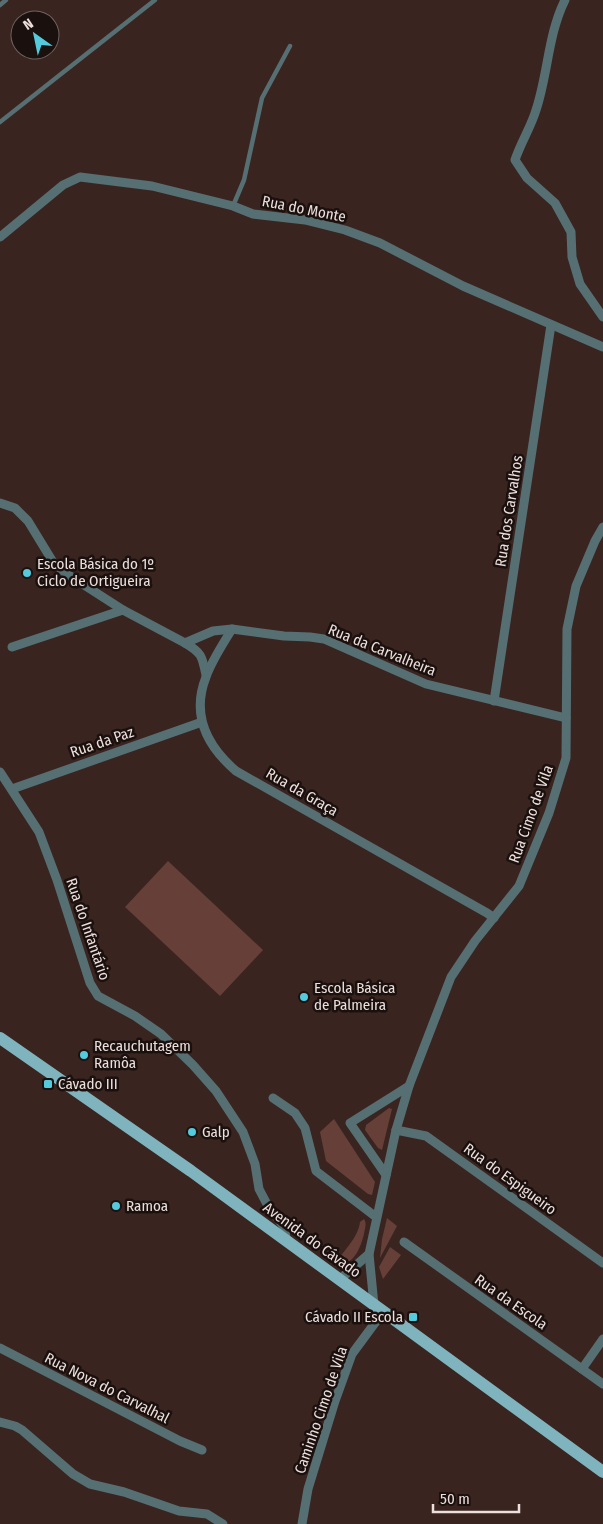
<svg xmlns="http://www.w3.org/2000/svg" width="603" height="1524" viewBox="0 0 603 1524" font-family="'Fira Sans Condensed',sans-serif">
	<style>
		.green { fill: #653f38 }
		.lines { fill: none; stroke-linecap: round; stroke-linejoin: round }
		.service { stroke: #566f73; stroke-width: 4.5 }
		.minor { stroke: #566f73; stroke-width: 9 }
		.primary { stroke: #7fb3bd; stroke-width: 12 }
		.poi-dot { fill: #54cadd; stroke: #1a100e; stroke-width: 2 }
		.labels { text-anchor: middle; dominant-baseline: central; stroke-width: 5; stroke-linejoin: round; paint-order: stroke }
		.street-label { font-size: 15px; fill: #eddfdc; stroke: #1a100e }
		.poi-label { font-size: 15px; fill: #eddfdc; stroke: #1a100e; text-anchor: start }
	</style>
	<rect width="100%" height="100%" fill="#392420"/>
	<g class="green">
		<polygon points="168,861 263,950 220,996 125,907"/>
		<polygon points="389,1108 392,1109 382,1150 378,1148 365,1130 366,1125"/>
		<polygon points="334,1119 375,1182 372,1195 368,1194 326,1161 320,1132"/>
		<polygon points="387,1218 397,1226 380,1258 382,1239"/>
		<path d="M364,1219c3,5 1,9 0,15 -4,16 -11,33 -30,30 9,-12 24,-26 26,-42z"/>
		<polygon points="390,1247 401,1255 383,1279 379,1267"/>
	</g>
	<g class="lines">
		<g class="service">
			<polyline points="0,5 6,0"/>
			<polyline points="0,122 155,0"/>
			<polyline points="233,206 244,180 262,98 290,46"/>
		</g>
		<g class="minor">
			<path d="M565,0c-17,34 -17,74 -29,110 -5,17 -15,32 -21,50l12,18 28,25 16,29 1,25 8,27 23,33"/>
			<polyline points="0,237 63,185 80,177 152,186 233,206 253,214 305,220 345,230 380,243 463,286 603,347"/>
			<polyline points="0,503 15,508 28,521 53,562 67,574 123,610 185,643 213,631 232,629 284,636 310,637 324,639 426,684 566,718"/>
			<path d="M232,629c-9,15 -20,31 -26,48 -15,38 1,69 30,94l251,142 7,5"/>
			<path d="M185,643c17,10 17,13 21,32"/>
			<polyline points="12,647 123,610"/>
			<polyline points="494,701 551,325"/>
			<polyline points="0,772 39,832 57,880 90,983 98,996 135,1016 161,1034 193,1065 216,1091 243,1132 255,1164 259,1189 269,1208 285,1228 286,1241"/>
			<polyline points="12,789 202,722"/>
			<polyline points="273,1098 295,1113 305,1128 316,1171 376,1217"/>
			<polyline points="396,1130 426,1136 603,1263"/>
			<polyline points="386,1175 350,1123 409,1086"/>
			<polyline points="404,1242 603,1384"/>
			<polyline points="339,1280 369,1254"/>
			<polyline points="374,1305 369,1254 396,1130 409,1086 451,977 475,941 519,886 549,813 566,758 567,629 576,586 595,541 603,527"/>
			<polyline points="0,1348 180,1441 202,1450"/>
			<polyline points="582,1369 603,1339"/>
			<polyline points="0,1422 15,1426 22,1430 73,1474 90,1484 124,1492 179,1511 207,1514 223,1524"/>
			<polyline points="302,1524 308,1489 335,1401 352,1354 383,1312"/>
		</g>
		<polyline class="primary" points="0,1038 191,1171 603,1472"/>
	</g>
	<g class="poi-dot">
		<circle cx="27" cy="573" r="5"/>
		<circle cx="304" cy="997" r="5"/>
		<circle cx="84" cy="1055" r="5"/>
		<rect x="43" y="1079" width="10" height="10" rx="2.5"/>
		<circle cx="192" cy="1132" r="5"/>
		<circle cx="116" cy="1206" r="5"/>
		<rect x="408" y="1312" width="10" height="10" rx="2.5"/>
	</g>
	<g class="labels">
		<g class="street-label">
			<text transform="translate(304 209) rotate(11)">Rua do Monte</text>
			<text transform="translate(509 511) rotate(-81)">Rua dos Carvalhos</text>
			<text transform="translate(382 650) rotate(22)">Rua da Carvalheira</text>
			<text transform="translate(102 742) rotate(-19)">Rua da Paz</text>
			<text transform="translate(302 792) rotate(30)">Rua da Graça</text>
			<text transform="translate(531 814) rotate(-70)">Rua Cimo de Vila</text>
			<text transform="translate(88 929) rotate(71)">Rua do Infantário</text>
			<text transform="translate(510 1179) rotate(36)">Rua do Espigueiro</text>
			<text transform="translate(312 1240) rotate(36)">Avenida do Cávado</text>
			<text transform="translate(511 1302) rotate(35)">Rua da Escola</text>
			<text transform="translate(107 1388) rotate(27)">Rua Nova do Carvalhal</text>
			<text transform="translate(321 1410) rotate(-71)">Caminho Cimo de Vila</text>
		</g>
		<g class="poi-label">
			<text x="37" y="564">Escola Básica do 1º<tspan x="37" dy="17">Ciclo de Ortigueira</tspan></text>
			<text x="314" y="988">Escola Básica<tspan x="314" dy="17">de Palmeira</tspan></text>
			<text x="94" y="1046">Recauchutagem<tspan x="94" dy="17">Ramôa</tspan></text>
			<text x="58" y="1084">Cávado III</text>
			<text x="202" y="1132">Galp</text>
			<text x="126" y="1206">Ramoa</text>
			<text x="403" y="1317" text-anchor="end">Cávado II Escola</text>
		</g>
	</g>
	<g transform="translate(35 35) rotate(327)"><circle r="24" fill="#1a100e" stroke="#6e6360"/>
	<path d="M0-4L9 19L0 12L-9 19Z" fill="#54cadd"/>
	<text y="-8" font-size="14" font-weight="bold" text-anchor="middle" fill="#eddfdc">N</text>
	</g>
	<path d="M433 1504v8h86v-8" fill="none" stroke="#eddfdc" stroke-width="2.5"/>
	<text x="440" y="1504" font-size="15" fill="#eddfdc" stroke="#1a100e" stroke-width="4" paint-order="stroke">50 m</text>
</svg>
